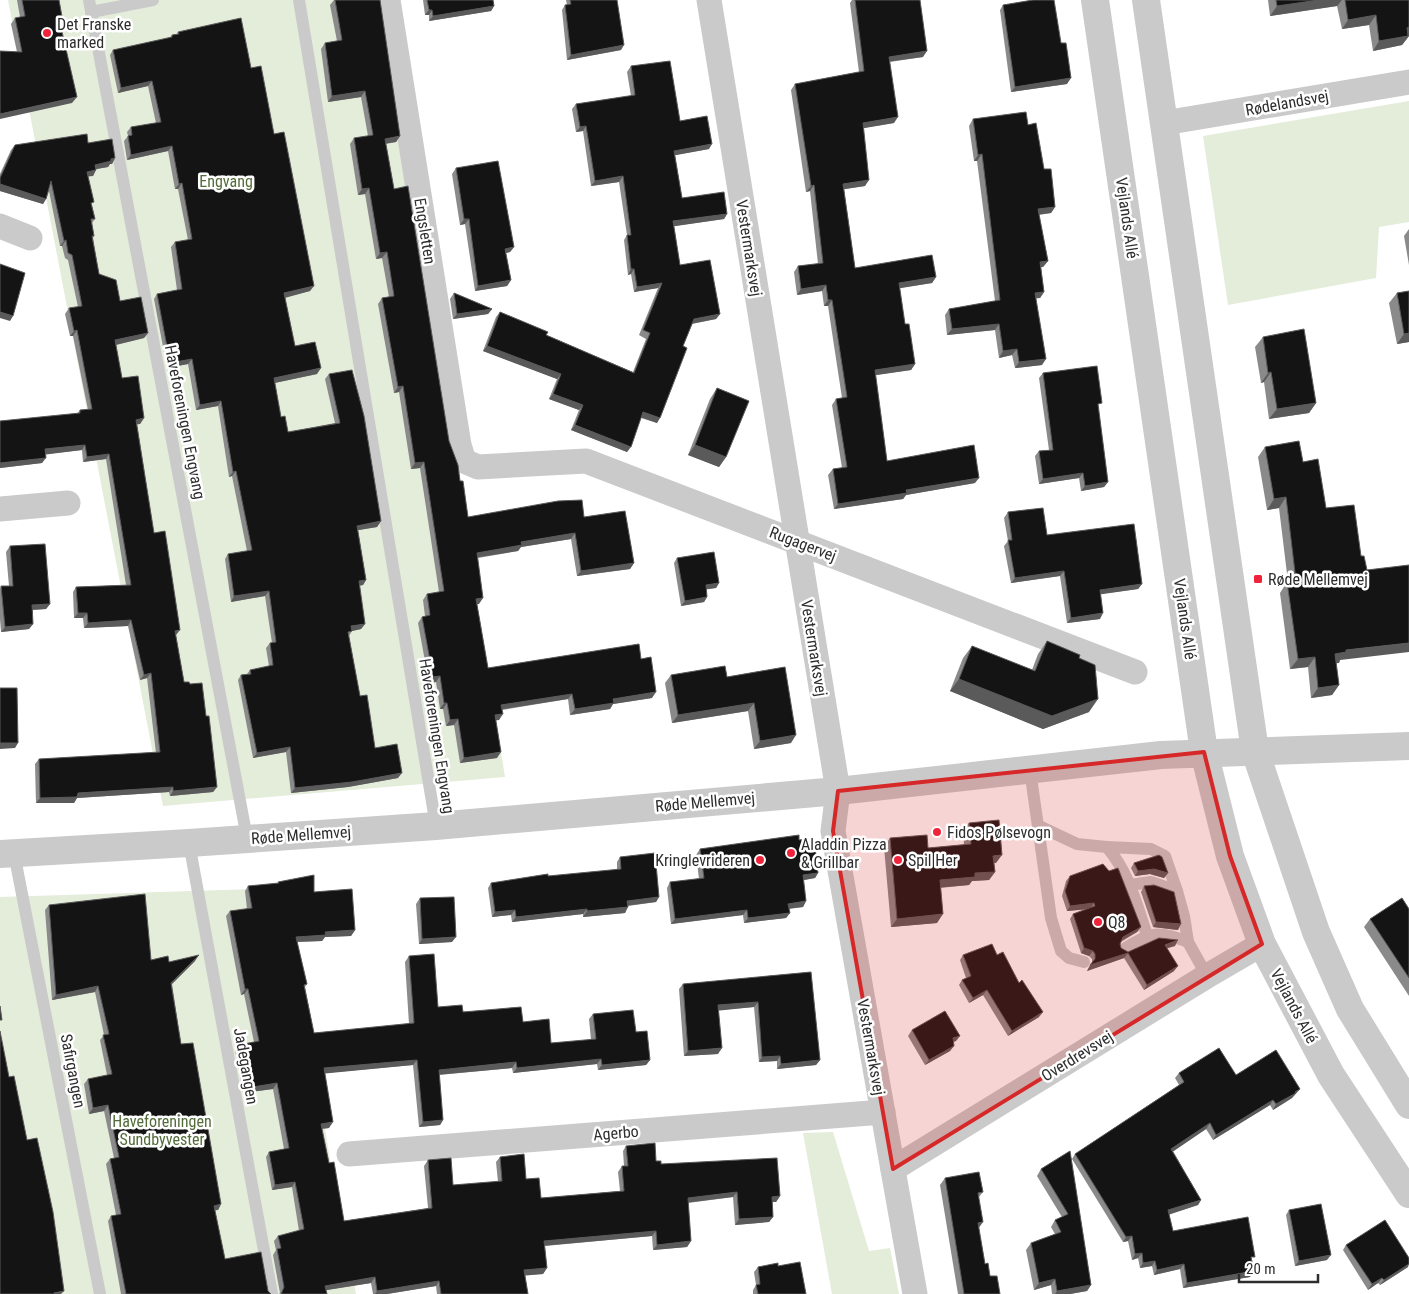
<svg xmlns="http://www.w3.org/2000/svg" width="1409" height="1294" viewBox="0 0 1409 1294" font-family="'Roboto Condensed',sans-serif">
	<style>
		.green { fill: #e4ecda }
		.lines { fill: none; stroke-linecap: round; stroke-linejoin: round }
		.service { stroke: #cacaca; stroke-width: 12 }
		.minor { stroke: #cacaca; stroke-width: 25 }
		.tertiary { stroke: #cacaca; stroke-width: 28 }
		.wall { fill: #8a8a8a }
		.shaded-wall { fill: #5a5a5a }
		.building { fill: #141414; stroke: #5a5a5a }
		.marked { fill: #d62828; fill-opacity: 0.2; stroke: #d62828; stroke-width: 4; stroke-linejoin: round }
		.poi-dot { fill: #ef243b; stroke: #fff; stroke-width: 2 }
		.labels { text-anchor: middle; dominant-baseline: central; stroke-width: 5; stroke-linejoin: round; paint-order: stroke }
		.poi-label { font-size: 16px; fill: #2d2d2d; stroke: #fff; text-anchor: start }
		.street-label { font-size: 16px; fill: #2d2d2d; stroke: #fff }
		.park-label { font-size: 16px; fill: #526b38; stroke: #fff }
	</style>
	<rect width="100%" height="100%" fill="#fff"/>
	<g class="green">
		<polygon points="8,0 380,0 505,777 163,806"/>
		<polygon points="1409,101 1409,222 1379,227 1376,278 1228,305 1203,136"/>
		<polygon points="285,888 330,1159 356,1294 0,1294 0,897"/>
		<polygon points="833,1132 869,1251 890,1248 899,1294 832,1294 803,1133"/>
	</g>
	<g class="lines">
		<g class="service">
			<polyline points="89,0 247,838"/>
			<polyline points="299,0 436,826"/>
			<polyline points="91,12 153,0"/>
			<polyline points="1030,770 1051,918 1061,951 1069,958 1084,962"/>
			<path d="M1039,826l38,18 30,3c22,26 29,56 40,88"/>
			<polyline points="189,843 272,1294"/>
			<polyline points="1107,847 1151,849 1165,856 1177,891"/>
			<polyline points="14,853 100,1294"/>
			<polyline points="1130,885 1151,882 1177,891 1184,916 1188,942 1207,976"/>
			<path d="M1124,949c26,-17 35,-19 64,-7"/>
		</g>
		<g class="minor">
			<polyline points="388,0 459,445 464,461 478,467 586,461 1135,672"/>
			<polyline points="709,0 838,791 833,831 915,1294"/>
			<polyline points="1164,123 1409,82"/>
			<polyline points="0,226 30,238"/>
			<polyline points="0,509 68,503"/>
			<polyline points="349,1154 883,1112"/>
			<polyline points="893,1169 1207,976 1262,944"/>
		</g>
		<g class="tertiary">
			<polyline points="1095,0 1204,752 1230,856 1262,944 1331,1075 1409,1194"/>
			<polyline points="1146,0 1255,751 1316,932 1350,1009 1409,1105"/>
			<polyline points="0,854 189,843 436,826 838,791 1161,755 1409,746"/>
		</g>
	</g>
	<g class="wall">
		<polygon points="17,0 59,0 61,25 72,103 17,52 11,24 15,18 20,17"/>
		<polygon points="334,0 380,0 400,136 396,142 386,144 394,189 449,441 460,481 468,517 584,517 634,563 630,569 577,576 571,539 521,547 518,551 478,558 479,604 477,604 488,668 641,659 652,698 613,704 610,709 570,715 568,699 502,710 499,720 496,720 497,758 460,763 454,725 446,726 443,709 440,709 436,682 429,683 418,623 422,617 425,616 423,600 427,594 439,592 420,468 411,469 399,392 394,393 378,304 382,298 389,297 382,258 376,259 365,194 358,195 350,144 354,138 368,136 361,97 328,102 321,49 325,43 337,41 330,5"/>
		<polygon points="423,0 493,0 494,6 491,11 429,21 429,15 425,15"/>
		<polygon points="566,0 617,0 621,50 567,60 562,10 565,5 567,5"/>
		<polygon points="852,0 920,0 923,57 890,62 894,123 863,128 865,186 844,189 855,268 936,277 932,283 899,288 905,324 915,364 911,370 875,375 887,461 975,483 906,495 903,499 834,509 828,475 833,469 842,468 832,405 836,399 842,398 828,306 824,306 822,291 797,295 794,272 798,266 818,264 810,191 806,192 791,90 795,84 859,72 850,3"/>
		<polygon points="1268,0 1409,0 1409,36 1402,45 1373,51 1369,25 1342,29 1337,6 1270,16"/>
		<polygon points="1003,5 1061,43 1067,84 1011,92 1000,10"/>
		<polygon points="178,32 251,68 274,134 310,291 285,297 295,346 317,374 274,383 281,417 288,432 335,423 325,379 329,374 381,521 377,527 358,530 366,580 363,585 359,586 365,624 361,629 352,631 349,636 360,696 375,748 398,778 348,787 291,793 286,752 253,758 238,680 241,675 247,674 250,670 269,666 266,648 270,643 272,643 265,596 231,602 225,559 228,554 247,551 232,476 229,477 218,406 196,410 188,364 167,368 154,299 157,294 177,290 171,247 175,242 188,240 178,189 175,189 168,151 127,160 124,141 128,136 127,132 131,127 156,123 148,86 118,93 110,55 113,50 170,38 172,35 177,34"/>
		<polygon points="631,66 680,121 709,149 675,155 682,198 727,214 724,219 674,226 680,265 720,314 716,319 692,324 683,346 657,423 641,418 627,452 571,430 579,410 549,399 557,379 483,351 496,317 500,312 546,335 633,372 646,339 639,335 658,288 634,292 631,274 628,275 624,240 627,235 619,182 591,186 583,131 576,132 572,109 576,104 631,96 627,72"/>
		<polygon points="973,119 1028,125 1044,169 1055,207 1051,213 1039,215 1048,261 1043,267 1041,267 1044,292 1040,298 1036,298 1042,365 1015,368 1012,355 999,358 995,330 947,335 945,315 949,309 995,301 977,161 974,161 969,126"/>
		<polygon points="88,143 115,158 112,164 110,164 108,167 96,169 93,176 88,176 92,205 95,219 92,223 94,236 93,238 99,274 120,301 148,333 144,338 116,345 122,378 144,418 140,424 137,424 154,533 176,635 176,636 184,682 190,684 206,716 217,787 213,792 170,796 169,792 77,798 74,803 36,803 35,764 39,759 156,753 147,678 140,680 128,626 84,628 83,618 74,618 73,592 76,587 126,585 106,459 83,462 82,450 46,454 42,463 0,468 0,421 77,414 80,410 88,410 73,336 70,336 65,314 69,308 78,307 68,260 65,258 62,246 60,246 49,191 46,199 43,204 0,191 0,174 11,150 15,145"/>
		<polygon points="456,168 514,247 510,252 506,253 511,280 507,286 475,291 465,224 460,225 452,174"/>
		<polygon points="1409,229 1409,265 1404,236"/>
		<polygon points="1409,291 1409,342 1397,344 1389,303 1397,293"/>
		<polygon points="454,293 492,309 488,314 453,319 450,299"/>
		<polygon points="1263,337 1316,403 1309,413 1269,419 1264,382 1261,383 1255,347"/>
		<polygon points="1043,373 1098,407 1108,482 1104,487 1081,491 1079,478 1039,484 1035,456 1039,451 1049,450 1039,378"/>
		<polygon points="717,388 726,457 719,467 688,455 710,399"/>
		<polygon points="1265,447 1303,462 1340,660 1339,663 1336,663 1339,685 1332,695 1311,698 1308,667 1290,669 1280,593 1287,582 1288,582 1279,508 1267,510 1258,457"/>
		<polygon points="1008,512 1047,535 1142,584 1138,589 1100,594 1100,619 1067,623 1060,576 1011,583 1004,546 1008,541 1004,518"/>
		<polygon points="10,546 50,604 46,609 33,610 33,624 29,629 1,632 0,619 0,589 1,586 9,586 6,552"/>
		<polygon points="677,558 719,583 716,588 706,589 707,597 704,602 681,606 674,563"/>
		<polygon points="1047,641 1079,658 1089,712 1043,729 950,691 963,658 972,646 1032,670 1038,654"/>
		<polygon points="785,667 791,743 754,749 748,711 672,723 665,683 671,675 727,677"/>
		<polygon points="969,823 996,863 994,863 995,872 989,880 972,881 969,885 940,888 937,923 891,927 884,847 890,838 928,848 964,845 963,831"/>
		<polygon points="799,840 818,873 815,878 803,880 806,901 803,907 789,909 790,913 786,918 744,923 743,915 671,924 667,888 670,882 699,879 696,855 700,849"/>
		<polygon points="620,857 659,897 656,902 628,906 625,913 583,917 583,914 512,922 511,915 492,917 488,888 491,883 617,870 617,862"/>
		<polygon points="1134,863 1168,873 1164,878 1150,874 1135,876 1131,868"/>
		<polygon points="1070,876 1141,927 1137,932 1121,942 1120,944 1121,948 1128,952 1175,946 1167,948 1174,971 1144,990 1124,958 1087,971 1092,964 1092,959 1089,956 1081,953 1070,919 1073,914 1087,909 1067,911 1062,896 1066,881"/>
		<polygon points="278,882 314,892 355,930 351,936 325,937 322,941 297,942 307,984 305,987 314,1033 409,1024 405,962 409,956 438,1007 523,1022 551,1043 591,1040 589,1019 593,1014 636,1032 650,1060 646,1065 598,1070 597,1064 513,1073 512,1068 439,1075 443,1120 440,1125 419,1127 413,1065 325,1073 329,1128 322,1129 329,1163 344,1221 428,1208 424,1166 428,1160 453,1185 498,1182 496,1162 500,1157 526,1179 541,1198 620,1191 618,1172 622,1166 624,1166 623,1151 626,1146 656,1161 661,1164 780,1196 776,1202 772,1202 773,1217 769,1222 735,1225 733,1197 688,1203 691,1241 687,1247 653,1250 652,1236 545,1246 547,1268 543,1274 525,1275 528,1294 437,1294 436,1286 387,1294 373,1294 371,1283 326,1290 327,1294 279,1294 280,1293 273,1255 276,1250 274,1241 278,1236 299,1231 292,1187 272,1190 266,1157 269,1152 284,1149 273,1089 243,1093 235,1050 239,1045 254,1042 244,994 241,995 226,916 230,911 247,909 245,891 248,886 277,884"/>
		<polygon points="1144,886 1178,930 1153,927 1141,892"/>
		<polygon points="420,898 452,942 419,944 416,904"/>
		<polygon points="49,905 151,960 169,962 195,961 172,984 181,1044 221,1204 218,1210 215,1210 225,1259 268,1291 271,1294 121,1294 108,1221 111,1216 116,1215 106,1164 110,1159 114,1158 104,1111 89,1114 84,1084 88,1079 107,1075 100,1040 104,1035 95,992 52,1000 45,910"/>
		<polygon points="1409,909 1409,996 1364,927 1370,919"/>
		<polygon points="963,955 997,955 1019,983 1039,1017 1008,1036 983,995 969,1003 959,985 962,980 966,978 960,960"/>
		<polygon points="811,972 820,1060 816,1065 777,1069 777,1061 759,1062 754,1007 719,1010 718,1054 684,1056 679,989 683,984"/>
		<polygon points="912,1030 956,1041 953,1042 950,1051 925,1065 908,1036"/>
		<polygon points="1179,1073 1236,1075 1300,1089 1292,1098 1273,1110 1270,1105 1213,1140 1206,1129 1173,1151 1201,1200 1198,1205 1169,1214 1173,1231 1252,1261 1250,1277 1183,1288 1180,1269 1154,1275 1152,1266 1140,1268 1138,1258 1132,1260 1128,1241 1123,1242 1072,1159 1075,1154 1179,1085 1175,1078"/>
		<polygon points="1070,1151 1091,1285 1087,1291 1070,1294 1052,1294 1051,1285 1034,1290 1026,1250 1031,1243 1055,1234 1051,1227 1055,1220 1062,1217 1037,1176 1041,1169"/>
		<polygon points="945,1178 983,1192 979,1197 979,1228 985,1264 990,1276 1000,1294 958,1294 940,1185"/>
		<polygon points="1289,1210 1327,1260 1295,1266 1286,1215"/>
		<polygon points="1346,1245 1408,1267 1380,1285 1378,1283 1368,1290 1343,1250"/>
		<polygon points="778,1266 806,1294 753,1294 753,1290 756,1285 754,1272 758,1267"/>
	</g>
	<g class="shaded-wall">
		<polygon points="1319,0 1342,0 1337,6 1270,16 1277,6"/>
		<polygon points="494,6 491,11 429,21 433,16"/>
		<polygon points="429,10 432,10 429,15 425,15"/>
		<polygon points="1376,15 1369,25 1342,29 1348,20"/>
		<polygon points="1409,27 1409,36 1402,45 1373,51 1379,41"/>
		<polygon points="624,45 621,50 567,60 571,55"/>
		<polygon points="927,51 923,57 885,62 889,57"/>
		<polygon points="1071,78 1067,84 1011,92 1015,87"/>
		<polygon points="152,81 148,86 118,93 121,88"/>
		<polygon points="365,91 361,97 328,102 332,96"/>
		<polygon points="77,97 72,103 0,119 0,114"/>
		<polygon points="898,117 894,123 859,129 863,123"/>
		<polygon points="586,126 583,131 576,132 580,127"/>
		<polygon points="400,136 396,142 381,144 385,139"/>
		<polygon points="712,144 709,149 671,156 674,151"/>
		<polygon points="172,146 168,151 127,160 131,155"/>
		<polygon points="982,154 977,161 974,161 978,155"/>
		<polygon points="115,158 112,164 110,164 108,167 91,170 95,165"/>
		<polygon points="96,170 93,176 83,177 87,172"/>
		<polygon points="623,176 619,182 591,186 595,181"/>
		<polygon points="869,180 865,186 839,190 843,184"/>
		<polygon points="182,183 178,189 175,189 179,184"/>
		<polygon points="0,184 46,199 43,204 0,191"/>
		<polygon points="814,185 810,191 806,192 811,186"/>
		<polygon points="369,188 365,194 358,195 362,189"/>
		<polygon points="1055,207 1051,213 1034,215 1038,209"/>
		<polygon points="727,214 724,219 669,227 673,221"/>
		<polygon points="464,219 469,219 465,224 460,225"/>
		<polygon points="66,240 62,246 60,246 64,241"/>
		<polygon points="514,247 510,252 502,254 505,249"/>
		<polygon points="387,252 382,258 376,259 380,253"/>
		<polygon points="1048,261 1043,267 1036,268 1040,262"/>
		<polygon points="631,269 634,269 631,274 628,275"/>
		<polygon points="936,277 932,283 895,289 899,283"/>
		<polygon points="511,280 507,286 475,291 478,286"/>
		<polygon points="662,283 658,288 634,292 637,287"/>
		<polygon points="826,285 822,291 797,295 801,289"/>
		<polygon points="314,286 310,291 281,299 284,293"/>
		<polygon points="1044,292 1040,298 1030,299 1035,293"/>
		<polygon points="828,300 832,300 828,306 824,306"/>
		<polygon points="492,309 488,314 453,319 457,314"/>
		<polygon points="0,312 13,316 10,321 0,318"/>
		<polygon points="720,314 716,319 690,324 694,319"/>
		<polygon points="999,324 995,330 947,335 952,329"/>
		<polygon points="77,330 73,336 70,336 74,331"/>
		<polygon points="148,333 144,338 111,346 115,340"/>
		<polygon points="1409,333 1409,342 1397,344 1404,334"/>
		<polygon points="487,346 561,374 557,379 483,351"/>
		<polygon points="1017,349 1012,355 999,358 1003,351"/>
		<polygon points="192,359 188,364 167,368 170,363"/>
		<polygon points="1046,359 1042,365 1015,368 1019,362"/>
		<polygon points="915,364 911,370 870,376 875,370"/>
		<polygon points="321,368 317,374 270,384 274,378"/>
		<polygon points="1271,372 1264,382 1261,383 1268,373"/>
		<polygon points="403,386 399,392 394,393 398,387"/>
		<polygon points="553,394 583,405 579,410 549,399"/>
		<polygon points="221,401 218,406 196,410 200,405"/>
		<polygon points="1316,403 1309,413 1269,419 1277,409"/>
		<polygon points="643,412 660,418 657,423 640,417"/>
		<polygon points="144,418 140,424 133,425 136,420"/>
		<polygon points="575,425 631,447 627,452 571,430"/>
		<polygon points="85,445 82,450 42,455 45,449"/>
		<polygon points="695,445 726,457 719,467 688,455"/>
		<polygon points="109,454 106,459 83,462 87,457"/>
		<polygon points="46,458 42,463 0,468 0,463"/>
		<polygon points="424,462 420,468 411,469 415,463"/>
		<polygon points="236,471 232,476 229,477 233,472"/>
		<polygon points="1083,473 1079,478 1039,484 1043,479"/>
		<polygon points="979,478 975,483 906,495 903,499 834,509 838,504 906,490"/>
		<polygon points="1108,482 1104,487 1081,491 1085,486"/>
		<polygon points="1286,497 1279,508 1267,510 1274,499"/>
		<polygon points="381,521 377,527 353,531 357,526"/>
		<polygon points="575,533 571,539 521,547 518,551 473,558 477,553 521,542"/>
		<polygon points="634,563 630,569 577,576 581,571"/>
		<polygon points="1064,571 1060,576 1011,583 1015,578"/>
		<polygon points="366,580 363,585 355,586 359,581"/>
		<polygon points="719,583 716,588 702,590 706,585"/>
		<polygon points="1142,584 1138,589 1096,595 1100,590"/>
		<polygon points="269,591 265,596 231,602 234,596"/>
		<polygon points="707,597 704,602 681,606 685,601"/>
		<polygon points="483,598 479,604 472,605 476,599"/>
		<polygon points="50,604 46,609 29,610 32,605"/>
		<polygon points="78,613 87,613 83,618 74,618"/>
		<polygon points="1103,613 1100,619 1067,623 1071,618"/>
		<polygon points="131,620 128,626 84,628 88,623"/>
		<polygon points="33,624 29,629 1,632 5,627"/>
		<polygon points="365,624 361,629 348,632 351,626"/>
		<polygon points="180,630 176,635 171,636 175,631"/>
		<polygon points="1409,643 1409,652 1340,660 1339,663 1327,664 1335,654 1346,650"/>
		<polygon points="1315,657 1308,667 1290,669 1298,659"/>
		<polygon points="151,673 147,678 140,680 144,675"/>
		<polygon points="440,676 436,682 429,683 433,677"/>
		<polygon points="959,679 1098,699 1089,712 1043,729 950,691"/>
		<polygon points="1339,685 1332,695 1311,698 1318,688"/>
		<polygon points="656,692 652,698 613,704 610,709 570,715 575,709 613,699"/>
		<polygon points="572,694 568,699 497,710 501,705"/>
		<polygon points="444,703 447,703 443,709 440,709"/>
		<polygon points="754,703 748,711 672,723 678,715"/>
		<polygon points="503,714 499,720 491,721 495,715"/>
		<polygon points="458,719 454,725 446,726 450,720"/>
		<polygon points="796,735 791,743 754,749 760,741"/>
		<polygon points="0,743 18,743 15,748 0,749"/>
		<polygon points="290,747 286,752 253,758 257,753"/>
		<polygon points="501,752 497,758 460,763 464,758"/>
		<polygon points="402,773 398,778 348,787 291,793 295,788"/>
		<polygon points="173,787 169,792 77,798 74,803 36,803 40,798 78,793"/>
		<polygon points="217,787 213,792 170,796 173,791"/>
		<polygon points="1002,855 996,863 987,864 993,856"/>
		<polygon points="1154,869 1168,873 1164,878 1150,874 1135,876 1138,871"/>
		<polygon points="995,872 989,880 972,881 969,885 934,888 940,880 975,873"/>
		<polygon points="818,873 815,878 799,881 803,875"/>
		<polygon points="659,897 656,902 624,906 627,901"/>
		<polygon points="806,901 803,907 785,909 788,904"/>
		<polygon points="1094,903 1090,909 1067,911 1070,906"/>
		<polygon points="628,907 625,913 583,917 587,911"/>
		<polygon points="587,909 583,914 512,922 516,917"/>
		<polygon points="515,910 511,915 492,917 495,912"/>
		<polygon points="747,910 743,915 671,924 675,919"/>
		<polygon points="790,913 786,918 744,923 748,918"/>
		<polygon points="943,914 937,923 891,927 897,919"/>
		<polygon points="1156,922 1181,924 1178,930 1153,927"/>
		<polygon points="1141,927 1137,932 1119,942 1123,937"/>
		<polygon points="355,930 351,936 325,937 322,941 292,942 296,937 325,932"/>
		<polygon points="456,937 452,942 419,944 422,939"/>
		<polygon points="1178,940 1175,946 1161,950 1165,945"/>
		<polygon points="1084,948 1093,951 1089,956 1081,953"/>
		<polygon points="1128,953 1124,958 1087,971 1090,965"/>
		<polygon points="199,955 195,961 168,988 171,983"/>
		<polygon points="1178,966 1174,971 1144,990 1147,985"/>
		<polygon points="98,986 95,992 52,1000 56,995"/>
		<polygon points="245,989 248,989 244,994 241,995"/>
		<polygon points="987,990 983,995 969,1003 973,998"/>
		<polygon points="758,1002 754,1007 715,1011 718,1005"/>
		<polygon points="1043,1012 1039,1017 1008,1036 1012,1031"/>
		<polygon points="960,1036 956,1041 949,1043 953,1038"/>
		<polygon points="954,1046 950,1051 925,1065 929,1060"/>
		<polygon points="722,1048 718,1054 684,1056 688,1051"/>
		<polygon points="780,1056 777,1061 759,1062 762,1057"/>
		<polygon points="601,1059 597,1064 513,1073 517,1068"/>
		<polygon points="417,1060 413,1065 320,1074 324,1068"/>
		<polygon points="650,1060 646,1065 598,1070 602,1065"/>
		<polygon points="820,1060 816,1065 777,1069 781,1064"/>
		<polygon points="516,1062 512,1068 435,1075 439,1070"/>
		<polygon points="277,1083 273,1089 243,1093 247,1088"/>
		<polygon points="1300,1089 1292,1098 1273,1110 1276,1104"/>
		<polygon points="1273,1100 1270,1105 1213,1140 1216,1135"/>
		<polygon points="108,1105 104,1111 89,1114 93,1108"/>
		<polygon points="443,1120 440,1125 419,1127 423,1122"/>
		<polygon points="333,1122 329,1128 318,1129 321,1124"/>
		<polygon points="1210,1123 1206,1129 1168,1155 1171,1149"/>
		<polygon points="295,1182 292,1187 272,1190 275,1185"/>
		<polygon points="737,1192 733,1197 684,1203 688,1198"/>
		<polygon points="780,1196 776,1202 768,1202 772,1197"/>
		<polygon points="1201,1200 1198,1205 1165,1216 1168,1210"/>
		<polygon points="221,1204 218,1210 210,1211 214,1206"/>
		<polygon points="773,1217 769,1222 735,1225 739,1219"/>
		<polygon points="983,1222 978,1229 978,1223"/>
		<polygon points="656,1231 652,1236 541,1246 544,1241"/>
		<polygon points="1132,1236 1128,1241 1123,1242 1126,1237"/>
		<polygon points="691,1241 687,1247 653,1250 657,1245"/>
		<polygon points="1142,1253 1138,1258 1132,1260 1135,1254"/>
		<polygon points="1331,1255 1327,1260 1295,1266 1299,1261"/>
		<polygon points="1155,1261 1152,1266 1140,1268 1143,1263"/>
		<polygon points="1184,1264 1180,1269 1154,1275 1157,1270"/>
		<polygon points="1409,1264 1408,1267 1380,1285 1384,1280"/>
		<polygon points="547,1268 543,1274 520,1276 524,1270"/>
		<polygon points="1254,1271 1250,1277 1183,1288 1187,1283"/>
		<polygon points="375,1277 371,1283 321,1291 325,1286"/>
		<polygon points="1382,1278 1378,1283 1368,1290 1372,1284"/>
		<polygon points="1055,1279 1051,1285 1034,1290 1039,1283"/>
		<polygon points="439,1281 436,1286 387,1294 375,1294 377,1291"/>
		<polygon points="1091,1285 1087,1291 1070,1294 1055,1294 1057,1291"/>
		<polygon points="64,1291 61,1294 53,1294 54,1293"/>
	</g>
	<g class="building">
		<polygon points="22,0 59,0 63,22 60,23 77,97 0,114 0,51 22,52 15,18 25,16"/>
		<polygon points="335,0 380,0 400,136 385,139 394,189 408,186 449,441 458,465 460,481 463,481 468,517 558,501 582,500 584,517 625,511 634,563 581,571 575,533 521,542 522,545 477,553 483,598 476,599 488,668 639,644 641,659 651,657 656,692 613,699 614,703 575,709 572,694 501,705 503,714 495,715 501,752 464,758 458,719 450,720 447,703 444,703 440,676 433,677 422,617 430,615 427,594 444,591 424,462 415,463 403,386 398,387 382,298 394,296 387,252 380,253 369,188 362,189 354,138 373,135 365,91 332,96 325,43 342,40"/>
		<polygon points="427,0 493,0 494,6 433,16 432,10 429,10"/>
		<polygon points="570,0 617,0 624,45 571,55 565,5 571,4"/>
		<polygon points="855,0 920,0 927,51 889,57 898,117 863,123 869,180 843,184 855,268 932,255 936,277 899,283 905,324 909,324 915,364 875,370 887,461 974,445 979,478 906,490 907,493 838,504 833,469 847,467 836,399 847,397 832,300 828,300 826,285 801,289 798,266 823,263 814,185 811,186 795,84 864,71"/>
		<polygon points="1033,0 1054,0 1061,43 1066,43 1071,78 1015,87 1003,5"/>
		<polygon points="1276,0 1319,0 1277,6"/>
		<polygon points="1345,0 1409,0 1409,27 1407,28 1408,36 1379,41 1376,15 1348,20"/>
		<polygon points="241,18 251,68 261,66 274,134 284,132 314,286 284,293 295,346 315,342 321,368 274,378 281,417 285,416 288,432 340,423 329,374 352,370 364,416 381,521 357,526 366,580 359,581 365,624 351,626 352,631 348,632 360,696 367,695 375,748 397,744 402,773 352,782 295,788 290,747 257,753 241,675 251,674 250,670 273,665 270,643 276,642 269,591 234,596 228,554 252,550 236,471 233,472 221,401 200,405 192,359 170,363 157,294 182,289 175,242 192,239 182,183 179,184 172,146 131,155 128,136 132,135 131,127 161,122 152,81 121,88 113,50 172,37 172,35 179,34 178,32"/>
		<polygon points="670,61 680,121 707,116 712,144 674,151 682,198 724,192 727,214 673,221 680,265 710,260 720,314 694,319 683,346 687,348 660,418 643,412 631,447 575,425 583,405 553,394 561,374 487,346 500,312 548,332 546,335 634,373 650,333 643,330 662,283 637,287 634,269 631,269 627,235 631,235 623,176 595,181 586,126 580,127 576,104 635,95 631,66"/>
		<polygon points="1026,112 1028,125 1036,123 1044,169 1051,169 1055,207 1038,209 1048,261 1040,262 1044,292 1035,293 1046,359 1019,362 1017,349 1003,351 999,324 952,329 949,309 1000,300 982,154 978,155 973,119"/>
		<polygon points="87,134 88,143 112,139 115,158 111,159 111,161 95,165 96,170 87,172 94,202 91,203 95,219 91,219 94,236 92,236 99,274 116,280 120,301 141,297 148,333 115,340 122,378 138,376 144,418 136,420 154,533 165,531 180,630 175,631 184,682 189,682 190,684 202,683 206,716 209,716 217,787 173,791 173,787 78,793 77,797 40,798 39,759 160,752 151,673 144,675 131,620 88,623 87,613 78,613 76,587 131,585 109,454 87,457 85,445 45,449 46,458 0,463 0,421 80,413 80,410 92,409 77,330 74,331 69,308 82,306 72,255 68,253 66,240 64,241 51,181 46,199 0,184 0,178 15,145"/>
		<polygon points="498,161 514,247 505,249 511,280 478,286 469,219 464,219 456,168"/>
		<polygon points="0,264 25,273 13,316 0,312"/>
		<polygon points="1409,291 1409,333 1404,334 1397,293"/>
		<polygon points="454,293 492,309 457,314"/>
		<polygon points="1304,329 1316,403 1277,409 1271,372 1268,373 1263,337"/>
		<polygon points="1097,366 1102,403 1098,404 1108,482 1085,486 1083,473 1043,479 1039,451 1053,450 1043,373"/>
		<polygon points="717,388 749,401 726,457 695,445"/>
		<polygon points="1299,441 1303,462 1318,459 1326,508 1354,505 1361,556 1364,556 1367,570 1409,565 1409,643 1346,650 1346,652 1335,654 1339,685 1318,688 1315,657 1298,659 1287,582 1296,581 1286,497 1274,499 1265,447"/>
		<polygon points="1043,508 1047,535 1134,524 1142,584 1100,590 1103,613 1071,618 1064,571 1015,578 1008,540 1012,540 1008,512"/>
		<polygon points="45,544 50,604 32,605 33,624 5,627 1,586 13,586 10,546"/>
		<polygon points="714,552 719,583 706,585 707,597 685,601 677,558"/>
		<polygon points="1047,641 1080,655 1079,658 1095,665 1098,699 1052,716 959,679 972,646 1035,671"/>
		<polygon points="725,666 727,677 785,667 796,735 760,741 754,703 678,715 671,675"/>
		<polygon points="0,688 17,688 18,743 0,743"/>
		<polygon points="999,820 1002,855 993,856 995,872 975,873 975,877 940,880 943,914 897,919 890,838 927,835 928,848 971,844 969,823"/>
		<polygon points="799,835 799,840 814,838 818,873 803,875 806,901 788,904 790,913 748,918 747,910 675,919 670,882 704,878 700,849"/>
		<polygon points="655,853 659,897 627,901 628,907 587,911 587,909 516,917 515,910 495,912 491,883 548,874 548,876 621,869 620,857"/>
		<polygon points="1159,855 1162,857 1168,873 1154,869 1138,871 1134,863"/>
		<polygon points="1103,864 1109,871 1118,868 1141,927 1123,937 1120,944 1121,948 1128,952 1159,938 1178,940 1165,945 1178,966 1147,985 1128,953 1090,965 1095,959 1095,954 1093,951 1084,948 1073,914 1095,906 1094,903 1070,906 1065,891 1070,876"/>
		<polygon points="314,875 314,892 352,889 355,930 325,932 326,935 296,937 307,984 304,985 314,1033 414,1023 409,956 434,954 438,1007 462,1005 463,1012 521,1007 523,1022 549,1019 551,1043 596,1039 593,1014 633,1010 636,1032 647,1031 650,1060 602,1065 601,1059 517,1068 516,1062 439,1070 443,1120 423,1122 417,1060 324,1068 333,1122 321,1124 329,1163 334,1162 344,1221 432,1208 428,1160 451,1158 453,1185 502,1181 500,1157 524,1154 526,1179 539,1178 541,1198 624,1191 622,1166 628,1166 626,1146 655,1143 656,1161 661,1161 661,1164 777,1158 780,1196 772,1197 773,1217 739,1219 737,1192 688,1198 691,1241 657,1245 656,1231 544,1241 547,1268 524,1270 528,1294 441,1294 439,1281 377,1291 375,1277 325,1286 327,1294 281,1294 284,1287 277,1249 281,1248 278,1236 304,1229 295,1182 275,1185 269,1152 289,1148 277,1083 247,1088 239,1045 259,1041 248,989 245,989 230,911 252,908 248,886 279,883 278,882"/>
		<polygon points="1154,885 1174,892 1181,924 1156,922 1144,886"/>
		<polygon points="145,894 151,960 168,956 169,962 199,955 171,983 181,1044 193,1043 221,1204 214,1206 225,1259 261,1252 268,1291 271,1294 126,1294 111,1216 121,1214 110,1159 119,1157 108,1105 93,1108 88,1079 112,1074 103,1035 109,1034 98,986 56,995 49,905"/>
		<polygon points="454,897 456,937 422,939 420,898"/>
		<polygon points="1402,898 1409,909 1409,978 1370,919"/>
		<polygon points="992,944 997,955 1003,952 1019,983 1022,980 1043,1012 1012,1031 987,990 973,998 962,980 971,976 963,955"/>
		<polygon points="811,972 820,1060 781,1064 780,1056 762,1057 758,1002 718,1005 722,1048 688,1051 683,984"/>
		<polygon points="0,1006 2,1020 0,1020"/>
		<polygon points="945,1011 960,1036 953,1038 954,1046 929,1060 912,1030"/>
		<polygon points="0,1031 9,1077 14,1076 27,1140 37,1138 53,1212 64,1291 54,1293 54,1294 0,1294"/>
		<polygon points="1219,1048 1236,1075 1276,1050 1300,1089 1295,1092 1296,1093 1276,1104 1273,1100 1216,1135 1210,1123 1171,1149 1201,1200 1168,1210 1173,1231 1248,1217 1255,1257 1251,1257 1254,1271 1187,1283 1184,1264 1157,1270 1155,1261 1143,1263 1142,1253 1135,1254 1132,1236 1126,1237 1075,1154 1184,1082 1179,1073"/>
		<polygon points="1070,1151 1091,1285 1057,1291 1055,1279 1039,1283 1031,1243 1061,1232 1055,1220 1068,1214 1041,1169"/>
		<polygon points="979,1172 983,1192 978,1193 983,1222 978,1223 985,1264 988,1263 990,1276 997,1276 1000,1294 964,1294 945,1178"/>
		<polygon points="1321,1204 1331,1255 1299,1261 1289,1210"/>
		<polygon points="1385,1220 1409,1258 1409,1264 1384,1280 1382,1278 1372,1284 1346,1245"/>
		<polygon points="800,1262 806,1294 758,1294 756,1285 760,1284 758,1267 778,1263 778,1266"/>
	</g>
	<path class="marked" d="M1204,752l26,104 32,88 -369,225 -60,-338 5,-40z"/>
	<g class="poi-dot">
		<circle cx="47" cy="33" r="5"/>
		<rect x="1253" y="574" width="10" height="10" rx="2.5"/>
		<circle cx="937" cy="832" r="5"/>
		<circle cx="791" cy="853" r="5"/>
		<circle cx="760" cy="860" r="5"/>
		<circle cx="898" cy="860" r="5"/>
		<circle cx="1098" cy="922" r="5"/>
	</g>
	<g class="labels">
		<g class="poi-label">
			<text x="57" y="24">Det Franske<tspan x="57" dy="18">marked</tspan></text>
			<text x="1268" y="579">Røde Mellemvej</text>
			<text x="947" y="832">Fidos Pølsevogn</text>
			<text x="801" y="844">Aladdin Pizza<tspan x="801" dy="18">&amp; Grillbar</tspan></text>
			<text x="750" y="860" text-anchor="end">Kringlevrideren</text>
			<text x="908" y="860">Spil Her</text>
			<text x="1108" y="922">Q8</text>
		</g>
		<g class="street-label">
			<text transform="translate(1287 103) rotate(-10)">Rødelandsvej</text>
			<text transform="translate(1127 218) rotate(82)">Vejlands Allé</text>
			<text transform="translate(425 231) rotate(81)">Engsletten</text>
			<text transform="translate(749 248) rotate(81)">Vestermarksvej</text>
			<text transform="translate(185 422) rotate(79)">Haveforeningen Engvang</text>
			<text transform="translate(803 544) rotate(21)">Rugagervej</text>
			<text transform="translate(1185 619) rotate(82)">Vejlands Allé</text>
			<text transform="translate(814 648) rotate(81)">Vestermarksvej</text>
			<text transform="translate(437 736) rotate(81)">Haveforeningen Engvang</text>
			<text transform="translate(705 802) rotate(-5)">Røde Mellemvej</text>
			<text transform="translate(301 835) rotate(-4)">Røde Mellemvej</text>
			<text transform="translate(1294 1006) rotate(62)">Vejlands Allé</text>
			<text transform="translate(871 1047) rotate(80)">Vestermarksvej</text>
			<text transform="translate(1077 1056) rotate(-32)">Overdrevsvej</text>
			<text transform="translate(246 1066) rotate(80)">Jadegangen</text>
			<text transform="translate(73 1071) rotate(79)">Safirgangen</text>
			<text transform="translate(616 1133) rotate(-5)">Agerbo</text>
		</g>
		<g class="park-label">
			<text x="226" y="181">Engvang</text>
			<text x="162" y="1121">Haveforeningen<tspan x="162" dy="18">Sundbyvester</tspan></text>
		</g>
	</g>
	<path d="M1239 1274v8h79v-8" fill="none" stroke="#2d2d2d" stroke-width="2.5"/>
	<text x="1246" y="1274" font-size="15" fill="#2d2d2d" stroke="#ffffff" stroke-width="4" paint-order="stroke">20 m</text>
</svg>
